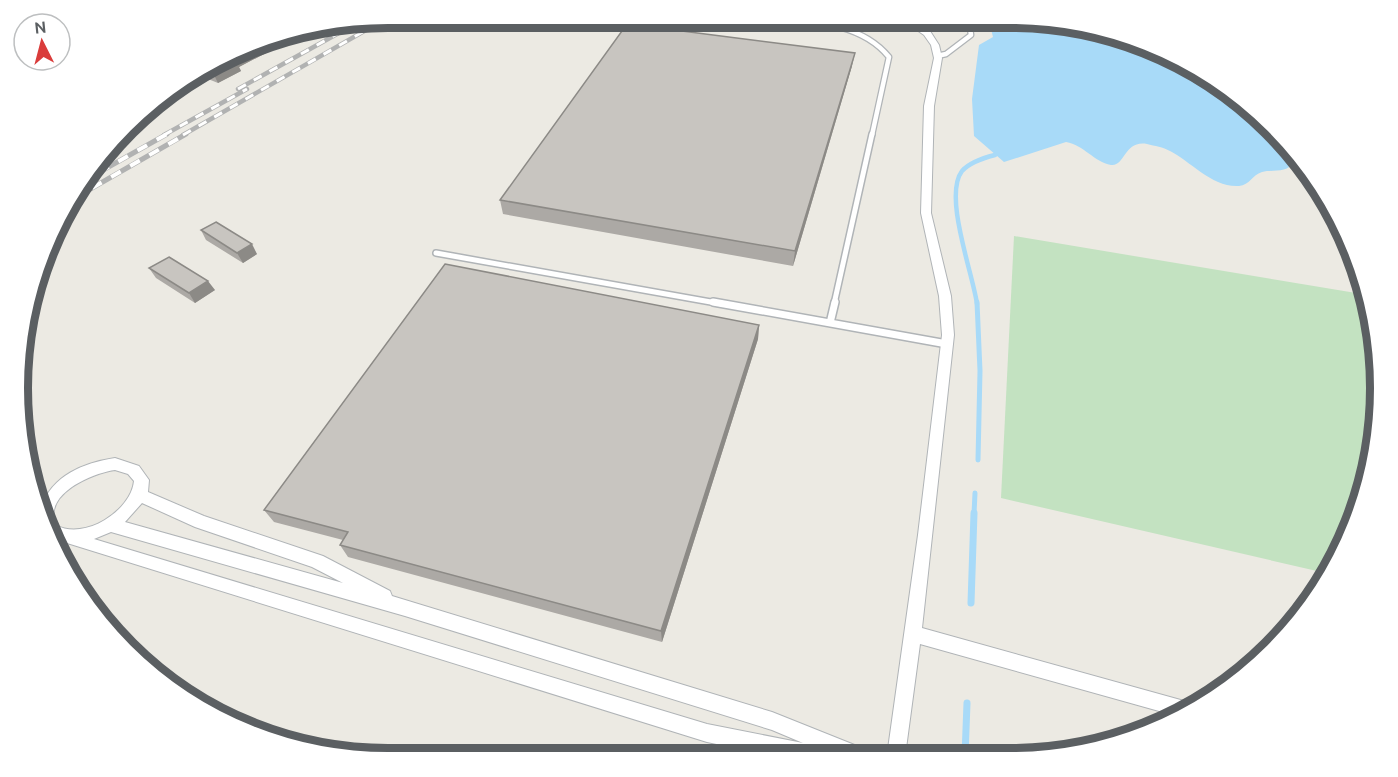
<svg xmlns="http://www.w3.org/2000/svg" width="1398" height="777" font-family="Ubuntu,sans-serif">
  <rect width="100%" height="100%" fill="#eceae3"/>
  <path fill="#c3e2c1" d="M 1014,236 L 1368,295 L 1377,437 L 1330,574 L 1001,498 Z"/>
  <path fill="#a8daf8" d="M 1013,19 L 1098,42 L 1112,41 L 1164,54 L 1195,68 L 1290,152 L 1294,161 C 1288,174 1273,169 1262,172 C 1252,175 1250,185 1239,186 C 1213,188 1190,161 1170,151 C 1163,147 1155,146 1147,144 C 1124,140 1125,167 1111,165 C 1094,162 1084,145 1066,142 L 1004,162 L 974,136 L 972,99 L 979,45 L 993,37 L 991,29 L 977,20 Z"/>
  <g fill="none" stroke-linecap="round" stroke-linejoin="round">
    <path stroke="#a8daf8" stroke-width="4.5" d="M 977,304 C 973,274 943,196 962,171 C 970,162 983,158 995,155"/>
    <path stroke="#a8daf8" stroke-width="5" d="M 977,302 L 980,371 L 978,460
      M 974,514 L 975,493"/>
    <path stroke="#a8daf8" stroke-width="7" d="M 971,603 L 974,513
      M 965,756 L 967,703"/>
    <g stroke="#b0b4b7" stroke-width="7">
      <path id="lane-far2" d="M 762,18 C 806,22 859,20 889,57 L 872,135
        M 937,56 L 946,54 L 971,35 L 970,28 L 960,19"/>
    </g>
    <g stroke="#b0b4b7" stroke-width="8">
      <path id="lane-far1" d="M 436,253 L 722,304
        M 834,304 L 872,134"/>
    </g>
    <g stroke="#b0b4b7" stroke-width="10">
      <path id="lane" d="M 713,302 L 947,344
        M 830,323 L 835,302"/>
    </g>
    <g stroke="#b0b4b7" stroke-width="2">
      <path id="street" d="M 901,19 L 910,19 L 930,31 L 939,45 L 942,58 L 934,106 L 931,213 L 951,296 L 954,335 L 922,628 L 1195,704 L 1196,706 L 1177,716 L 920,644 L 905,756 L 887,756 L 918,535 L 942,335 L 939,296 L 921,213 L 924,106 L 934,58 L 931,45 L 924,35 Z
        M 115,458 L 139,466 L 149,480 L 148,492 L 204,516 L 323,556 L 390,591 L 392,596 L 772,712 L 867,750 L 869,757 L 779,757 L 707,742 L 51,538 L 46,530 L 41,507 C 53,475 83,463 115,458 ZM 115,470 L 128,474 L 134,481 C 131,511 84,541 56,525 C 42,494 93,473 115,470 ZM 142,503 L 195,527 L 312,567 L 343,583 L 125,522 ZM 111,532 L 405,616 L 772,730 L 803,743 L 707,724 L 94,539 Z"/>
    </g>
    <use href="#lane-far2" stroke="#fff" stroke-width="4.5"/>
    <use href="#lane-far1" stroke="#fff" stroke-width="5"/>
    <use href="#lane" stroke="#fff" stroke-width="7"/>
    <use href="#street" fill="#fff" fill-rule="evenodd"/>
    <g stroke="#b1b2b2" stroke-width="4.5">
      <path id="rail-far1" d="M 238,89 L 355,24
        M 164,135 L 247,89
        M 183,135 L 387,18"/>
    </g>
    <g stroke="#b1b2b2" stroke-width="5">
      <path id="rail" d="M 80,183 L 167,134
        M 73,199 L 186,134"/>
    </g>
    <use href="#rail-far1" stroke="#fff" stroke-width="3" stroke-dasharray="9" stroke-linecap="butt"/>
    <use href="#rail" stroke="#fff" stroke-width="4" stroke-dasharray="11" stroke-linecap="butt"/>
  </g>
  <path fill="#aca9a5" d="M 306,32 L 239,67 L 241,71 L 218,83 L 208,79 L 166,102 L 159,99 L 163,94 L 270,38 Z
    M 852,66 L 793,266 L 503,214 L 500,200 Z
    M 201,230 L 257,254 L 243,263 L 206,240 Z
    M 149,268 L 215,290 L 195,303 L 156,278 Z
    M 759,325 L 758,339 L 662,642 L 348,557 L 340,545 L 343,540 L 274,522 L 264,510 Z"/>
  <path fill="#8c8a86" d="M 306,32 L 239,67 L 241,71 L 218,83 L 211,69 L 270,38 Z
    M 855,53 L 852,66 L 793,266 L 795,251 Z
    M 204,73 L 208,79 L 166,102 L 162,95 L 163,94 Z
    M 252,244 L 257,254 L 243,263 L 237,253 Z
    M 208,281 L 215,290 L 195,303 L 189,293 Z
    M 759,325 L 758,339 L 662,642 L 661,631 Z"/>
  <path fill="#c8c5c0" stroke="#8c8a86" stroke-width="1.5" d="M 627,24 L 855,53 L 795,251 L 500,200 Z
    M 216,222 L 252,244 L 237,253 L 201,230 Z
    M 169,257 L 208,281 L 189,293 L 149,268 Z
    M 445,264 L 759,325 L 661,631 L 340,545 L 348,532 L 264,510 Z"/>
  <path d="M0 0H1398V777H0ZM388 28H1010A360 360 0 0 1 1370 388V388A360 360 0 0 1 1010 748H388A360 360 0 0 1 28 388V388A360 360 0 0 1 388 28Z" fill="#fff" fill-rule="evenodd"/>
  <path fill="none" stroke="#5b5f62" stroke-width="8" d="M388 28H1010A360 360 0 0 1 1370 388V388A360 360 0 0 1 1010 748H388A360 360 0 0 1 28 388V388A360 360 0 0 1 388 28Z"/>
  <g transform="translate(42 42) rotate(354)"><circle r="28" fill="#ffffff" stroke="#bdbfc0" stroke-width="1.5"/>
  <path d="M0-4.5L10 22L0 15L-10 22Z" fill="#da3c3b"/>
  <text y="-9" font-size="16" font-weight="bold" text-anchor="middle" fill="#5b5f62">N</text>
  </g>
</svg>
